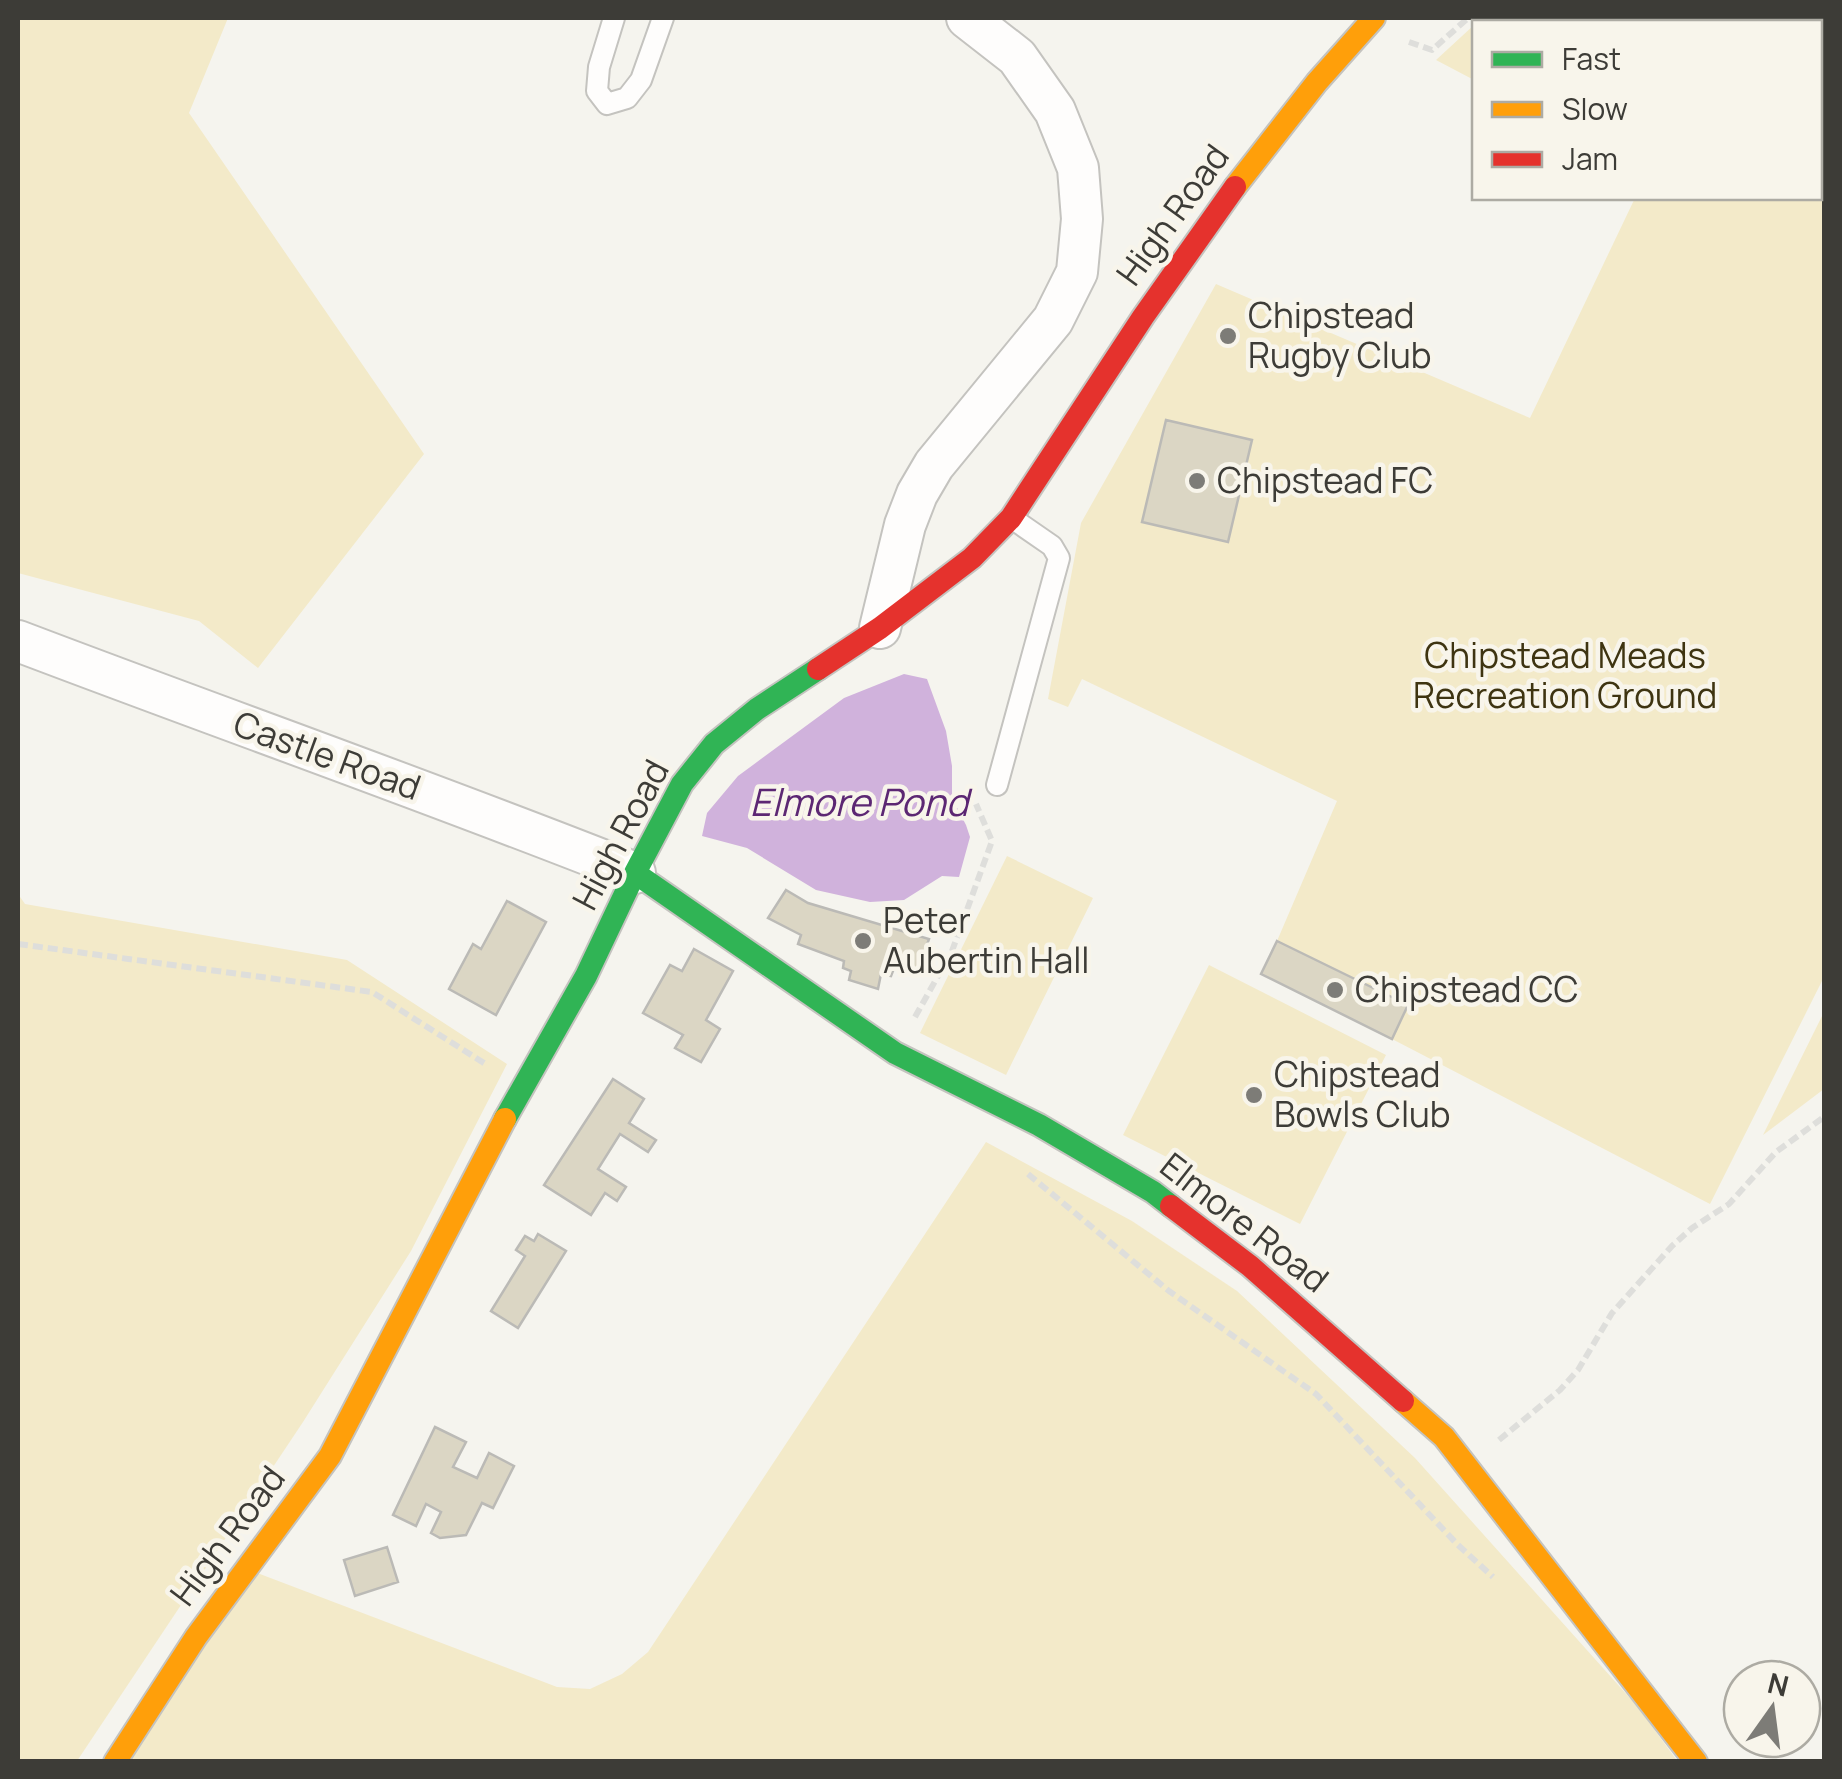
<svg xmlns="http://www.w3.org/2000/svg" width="1842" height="1779" font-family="Manrope,sans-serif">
  <rect width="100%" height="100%" fill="#f5f4ee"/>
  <path fill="#f3eac9" d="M 18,18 L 228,18 L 189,113 L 424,454 L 258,668 L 199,621 L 18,573 Z
    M 1483,18 L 1824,18 L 1824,977 L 1710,1204 L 1392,1039 L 1408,1005 L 1277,941 L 1337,801 L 1082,679 L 1068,707 L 1048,699 L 1081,523 L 1216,284 L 1530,418 L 1635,198 L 1820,198 L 1820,22 L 1477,22 Z
    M 1474,25 L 1474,80 L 1436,60 Z
    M 1007,856 L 1093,898 L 1006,1075 L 920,1033 Z
    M 18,894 L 25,904 L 347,960 L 507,1064 L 411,1251 L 303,1422 L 77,1761 L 18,1761 Z
    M 1209,965 L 1386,1055 L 1300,1224 L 1123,1135 Z
    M 1824,1012 L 1824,1089 L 1763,1135 Z
    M 986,1142 L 1132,1221 L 1237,1291 L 1415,1458 L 1637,1706 L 1678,1762 L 115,1762 L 247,1569 L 557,1687 L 590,1689 L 622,1674 L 648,1652 Z"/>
  <path fill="#d0b2dc" d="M 904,674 L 927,679 L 946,731 L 952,766 L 952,798 L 966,825 L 970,837 L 959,877 L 942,876 L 904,900 L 870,902 L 816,890 L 747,848 L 702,836 L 707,813 L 738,776 L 844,698 Z"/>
  <path fill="#dbd6c4" stroke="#bbbab6" stroke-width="2.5" d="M 1166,420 L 1252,440 L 1228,542 L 1142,522 Z
    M 786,890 L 808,903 L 929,939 L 918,970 L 896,963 L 891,976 L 881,974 L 878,989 L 849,980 L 851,971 L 843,968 L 844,961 L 798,944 L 801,935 L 768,918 Z
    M 507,901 L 546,922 L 496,1015 L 449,989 L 473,944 L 481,949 Z
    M 1277,941 L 1408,1005 L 1392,1039 L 1261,974 Z
    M 694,949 L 733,971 L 706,1020 L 720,1029 L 701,1062 L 675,1048 L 683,1035 L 643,1013 L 670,965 L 682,971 Z
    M 613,1079 L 644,1099 L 629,1123 L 656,1140 L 648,1152 L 620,1134 L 598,1169 L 626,1187 L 617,1201 L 605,1193 L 591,1215 L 544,1185 Z
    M 538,1234 L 566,1251 L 518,1328 L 491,1311 L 525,1256 L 516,1250 L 525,1236 L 534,1241 Z
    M 435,1427 L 466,1442 L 453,1467 L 477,1478 L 489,1453 L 514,1466 L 493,1508 L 482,1503 L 466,1535 L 440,1538 L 431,1533 L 441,1512 L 426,1504 L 416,1526 L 393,1515 Z
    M 387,1547 L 398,1582 L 355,1596 L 344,1560 Z"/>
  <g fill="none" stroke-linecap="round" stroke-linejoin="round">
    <g stroke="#c4c3bf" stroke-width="24">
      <path id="lane" d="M 614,18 L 599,67 L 597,91 L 607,104 L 627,98 L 641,80 L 663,18
        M 997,785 L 1059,558 L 1052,546 L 1013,519"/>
    </g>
    <g stroke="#c4c3bf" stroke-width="44">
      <path id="street" d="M 880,628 L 905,525 L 917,494 L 934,465 L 1053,320 L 1077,272 L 1082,219 L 1078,168 L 1055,111 L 1017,57 L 967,18
        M 18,641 C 223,719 431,792 635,873"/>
    </g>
    <g stroke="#c4c3bf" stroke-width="26">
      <path id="fast" d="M 635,873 L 895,1053 L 1039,1125 L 1153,1192 L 1171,1206
        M 505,1119 L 586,976 L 635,873 L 682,784 L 714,744 L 757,709 L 818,669"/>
    </g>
    <g stroke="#c4c3bf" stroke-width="26">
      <path id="slow" d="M 1235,187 L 1317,82 L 1374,18
        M 1403,1401 L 1444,1437 L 1696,1762
        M 115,1762 L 196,1637 L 330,1456 L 505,1119"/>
    </g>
    <g stroke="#c4c3bf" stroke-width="26">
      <path id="jam" d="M 818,669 L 880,628 L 972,558 L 1011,518 L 1143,317 L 1235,187
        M 1171,1206 L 1250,1266 L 1403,1401"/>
    </g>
    <path stroke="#dededb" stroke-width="6" stroke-dasharray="10 5" stroke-linecap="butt" d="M 1409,42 L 1432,50 L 1468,18
      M 18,944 L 372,992 L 487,1065
      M 915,1017 L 952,951 L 992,841 L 976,804
      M 1028,1174 L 1169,1291 L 1316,1394 L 1457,1544 L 1493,1577
      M 1499,1440 L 1560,1390 L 1578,1370 L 1612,1313 L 1672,1246 L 1692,1228 L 1729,1204 L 1776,1152 L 1824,1117"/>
    <use href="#lane" stroke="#fefdfc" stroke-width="20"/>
    <use href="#street" stroke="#fefdfc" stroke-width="40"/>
    <use href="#fast" stroke="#30b455" stroke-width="22"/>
    <use href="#slow" stroke="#ff9f0a" stroke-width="22"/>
    <use href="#jam" stroke="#e5322d" stroke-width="22"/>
  </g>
  <g fill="#7d7c77" stroke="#f8f5eb" stroke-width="4">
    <circle cx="1228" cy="336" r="10"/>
    <circle cx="1197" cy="481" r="10"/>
    <circle cx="863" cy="941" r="10"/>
    <circle cx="1335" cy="990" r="10"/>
    <circle cx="1254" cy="1095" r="10"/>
  </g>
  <g text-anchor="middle" stroke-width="9" stroke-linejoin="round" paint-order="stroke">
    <g font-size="35" fill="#3d3c37" stroke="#f8f5eb">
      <text transform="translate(1173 215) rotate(-54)" y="12">High Road</text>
      <text transform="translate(327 756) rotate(20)" y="12">Castle Road</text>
      <text transform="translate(621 835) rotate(-62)" y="12">High Road</text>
      <text transform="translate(1244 1223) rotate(38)" y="12">Elmore Road</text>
      <text transform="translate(228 1536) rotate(-53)" y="12">High Road</text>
    </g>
    <g font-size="35" fill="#3d3c37" stroke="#f8f5eb" text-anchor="start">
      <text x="1248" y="328">Chipstead<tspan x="1248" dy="40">Rugby Club</tspan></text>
      <text x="1217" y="493">Chipstead FC</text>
      <text x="883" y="933">Peter<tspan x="883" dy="40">Aubertin Hall</tspan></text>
      <text x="1355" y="1002">Chipstead CC</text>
      <text x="1274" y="1087">Chipstead<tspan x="1274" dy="40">Bowls Club</tspan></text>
    </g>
    <g font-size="35" fill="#3e3411" stroke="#f8f5eb">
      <text x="1565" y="668">Chipstead Meads<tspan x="1565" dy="40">Recreation Ground</tspan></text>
    </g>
    <g font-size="38" font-style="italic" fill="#5c2773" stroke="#f8f5eb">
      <text x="859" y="816">Elmore Pond</text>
    </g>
  </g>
  <rect width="1842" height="1779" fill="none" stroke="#3d3c37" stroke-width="40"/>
  <rect x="1472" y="20" width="350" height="180" fill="#f8f5eb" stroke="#adaba3" stroke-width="2.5"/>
  <rect x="1492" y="52" width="50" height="15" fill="#30b455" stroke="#adaba3" stroke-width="2.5"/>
  <text x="1562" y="70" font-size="30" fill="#3d3c37">Fast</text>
  <rect x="1492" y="102" width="50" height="15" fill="#ff9f0a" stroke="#adaba3" stroke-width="2.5"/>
  <text x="1562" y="120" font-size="30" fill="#3d3c37">Slow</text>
  <rect x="1492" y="152" width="50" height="15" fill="#e5322d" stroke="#adaba3" stroke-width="2.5"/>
  <text x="1562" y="170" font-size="30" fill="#3d3c37">Jam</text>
  <g transform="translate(1772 1709) rotate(14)"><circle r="48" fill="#f8f5eb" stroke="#adaba3" stroke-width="2.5"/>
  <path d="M0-8L18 38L0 25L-18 38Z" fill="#7d7c77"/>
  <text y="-15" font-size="28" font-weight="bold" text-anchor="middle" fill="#3d3c37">N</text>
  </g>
</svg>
